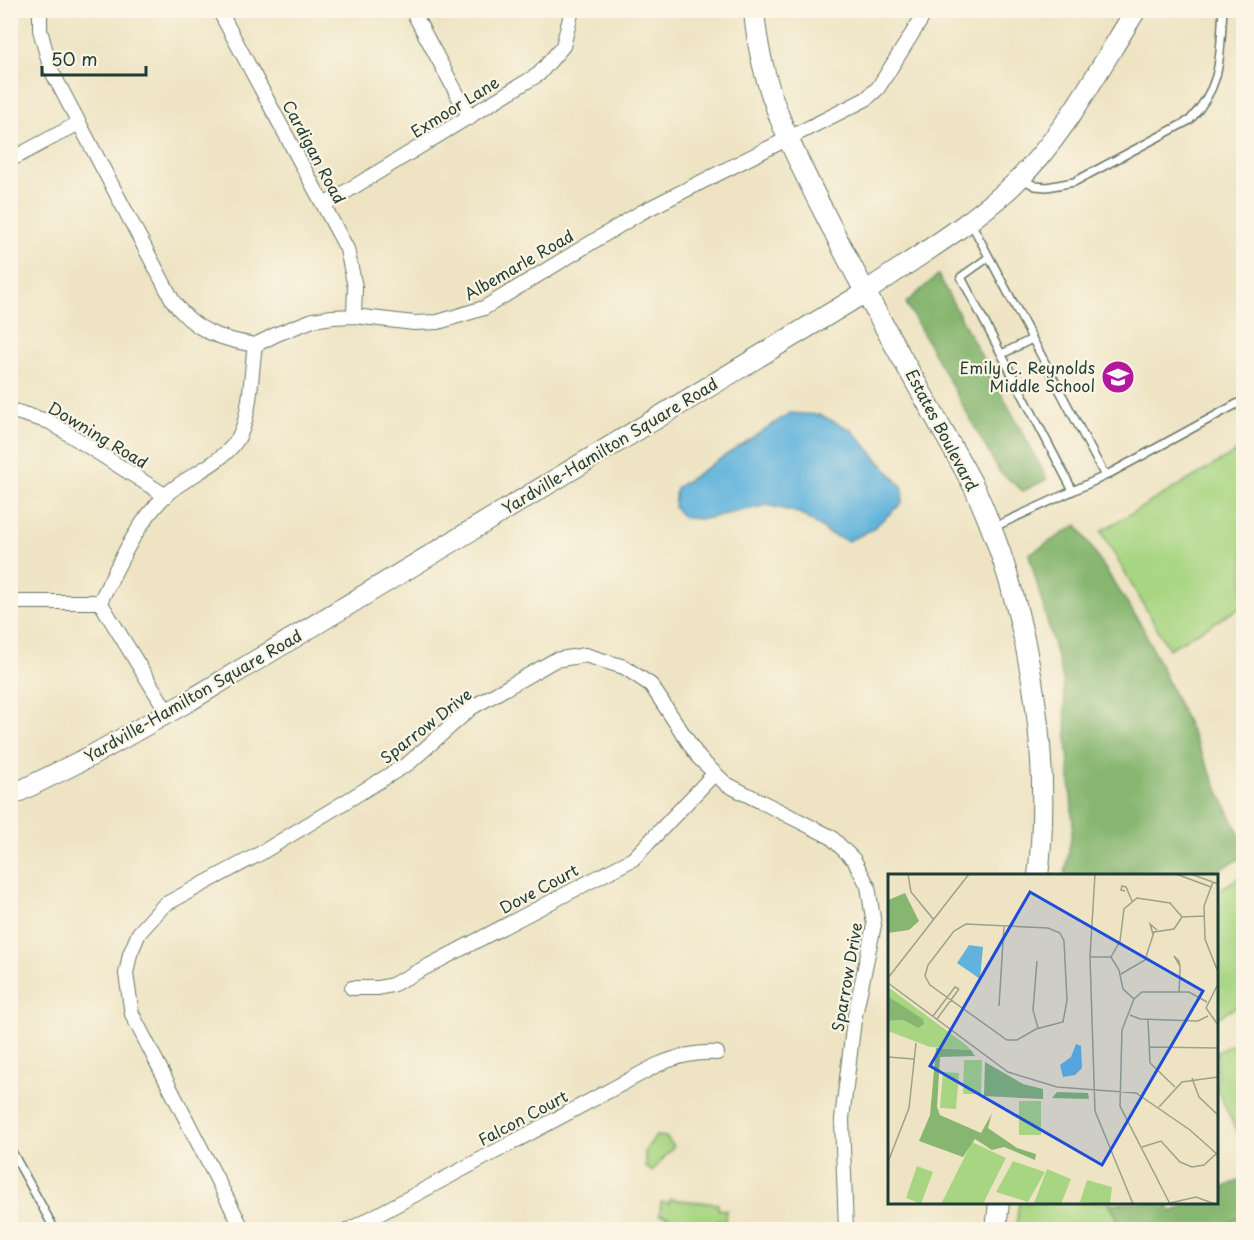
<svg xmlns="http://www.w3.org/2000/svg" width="1254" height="1240" font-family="'Playpen Sans',sans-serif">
  <rect width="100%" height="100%" fill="#fcf5e5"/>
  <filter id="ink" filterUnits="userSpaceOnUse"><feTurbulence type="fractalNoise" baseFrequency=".0167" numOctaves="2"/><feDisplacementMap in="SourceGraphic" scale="12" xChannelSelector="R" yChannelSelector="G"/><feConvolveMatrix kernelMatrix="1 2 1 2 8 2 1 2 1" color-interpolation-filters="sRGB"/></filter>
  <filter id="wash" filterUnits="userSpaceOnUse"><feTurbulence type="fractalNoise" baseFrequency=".008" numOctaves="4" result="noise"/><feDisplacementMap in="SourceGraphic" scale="24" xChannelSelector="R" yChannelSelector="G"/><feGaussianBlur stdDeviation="1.35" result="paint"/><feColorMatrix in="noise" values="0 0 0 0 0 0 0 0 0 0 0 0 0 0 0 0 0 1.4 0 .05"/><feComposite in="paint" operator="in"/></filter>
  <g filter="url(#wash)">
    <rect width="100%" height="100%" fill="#eee4c4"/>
    <path fill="#a8d582" stroke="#64895b" stroke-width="1.5" d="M 1243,448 L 1243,606 L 1169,649 L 1101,531 Z
      M 1243,875 L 1243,1003 L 1217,1018 L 1217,891 Z
      M 1243,1039 L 1243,1145 L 1217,1089 L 1217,1052 Z
      M 656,1136 L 666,1137 L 674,1146 L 652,1172 L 646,1167 L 645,1151 Z
      M 670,1199 L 718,1204 L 718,1209 L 726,1210 L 725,1222 L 717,1221 L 716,1226 L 667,1221 L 668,1216 L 660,1215 L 661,1202 L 669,1203 Z
      M 1019,1202 L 1109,1203 L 1123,1229 L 1016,1229 Z"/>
    <path fill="#86b670" stroke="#527a52" stroke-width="1.5" d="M 938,275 L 1047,479 L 1023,491 L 999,471 L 906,303 Z
      M 1077,525 L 1142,626 L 1243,843 L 1243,857 L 1208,875 L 1065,875 L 1073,825 L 1063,679 L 1029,554 Z
      M 1243,1178 L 1243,1216 L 1215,1229 L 1123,1229 L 1109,1203 L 1165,1203 L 1172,1212 L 1192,1203 L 1216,1202 L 1217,1191 Z"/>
    <path fill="#61b3dd" stroke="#407888" stroke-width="1.5" d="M 790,413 L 820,415 L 852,430 L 903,488 L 902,503 L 871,530 L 848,541 L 830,534 L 799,513 L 767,505 L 704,519 L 684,518 L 674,507 L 676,488 Z"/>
  </g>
  <g filter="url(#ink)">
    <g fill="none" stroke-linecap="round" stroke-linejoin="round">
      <g stroke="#677766" stroke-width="10">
        <path id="lane" d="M 1023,179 L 1035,186 L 1047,187 L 1074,182 L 1190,120 C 1224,83 1219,57 1223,10
          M 970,221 L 1105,476
          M 989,257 L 961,277 L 1073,491
          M 1002,354 L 1032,339
          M 992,528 L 1105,476 L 1244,400
          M 10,1148 L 55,1230"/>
      </g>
      <g stroke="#677766" stroke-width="16">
        <path id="street" d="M 40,10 L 40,30 L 51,70 L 173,301 C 194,331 220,339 255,345 L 277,334 L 313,320 L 332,317 L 354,316 L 414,323 L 438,322 L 484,308 L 640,213 L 866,99 L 878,88 L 927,10
          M 219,10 L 347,249 L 355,287 L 354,316
          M 412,10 L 470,118
          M 10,160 L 79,123
          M 324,205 L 539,74 L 563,46 L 572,10
          M 10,410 L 50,422 L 166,496
          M 10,602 L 100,602
          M 100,602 C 119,564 136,523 168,493 C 189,475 222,463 237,440 C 251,419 251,371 255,345
          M 100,602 L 168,713
          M 352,988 L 378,988 L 392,985 L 633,859 L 715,773
          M 243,1230 L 132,1014 L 126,974 L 130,954 L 139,933 L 164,905 L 261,853 L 409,763 L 471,708 L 555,660 L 585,655 L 624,667 L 651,685 L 699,758 L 726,784 L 831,837 L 854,860 L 868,886 L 874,925 L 854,1020 L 842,1119 L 846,1230
          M 349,1230 L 657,1065 C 678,1056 695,1052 717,1053"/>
      </g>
      <g stroke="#677766" stroke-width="22">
        <path id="secondary" d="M 754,10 C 760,94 799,163 836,236 C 868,300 904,361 939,424 C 951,446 964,467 975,489 C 1027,603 1053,751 1038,876
          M 10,796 L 91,756 L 189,701 L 864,293 C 914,258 968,227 1012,186 C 1064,137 1098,70 1136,10
          M 996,1230 L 999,1202"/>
      </g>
      <use href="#lane" stroke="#fff" stroke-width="7"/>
      <use href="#street" stroke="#fff" stroke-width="14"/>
      <use href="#secondary" stroke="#fff" stroke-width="20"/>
    </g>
  </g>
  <defs>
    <g id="school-disc" transform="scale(1.725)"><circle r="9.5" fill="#b5179e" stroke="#fcf5e5"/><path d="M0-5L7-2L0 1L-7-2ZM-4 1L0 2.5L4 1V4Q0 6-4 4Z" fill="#fff"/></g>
  </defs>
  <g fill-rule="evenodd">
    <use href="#school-disc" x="1118" y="377"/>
  </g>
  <g text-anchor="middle" stroke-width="4.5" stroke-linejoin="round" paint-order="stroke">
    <g font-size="16" fill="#1f3d34" stroke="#fcf5e5">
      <text transform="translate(455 107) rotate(-32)" y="6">Exmoor Lane</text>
      <text transform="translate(314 152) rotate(62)" y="6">Cardigan Road</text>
      <text transform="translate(519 265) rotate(-30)" y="6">Albemarle Road</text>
      <text transform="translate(942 430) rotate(62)" y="6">Estates Boulevard</text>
      <text transform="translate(98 435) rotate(31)" y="6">Downing Road</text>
      <text transform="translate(610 446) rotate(-31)" y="6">Yardville-Hamilton Square Road</text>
      <text transform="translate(193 696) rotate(-30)" y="6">Yardville-Hamilton Square Road</text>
      <text transform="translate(426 726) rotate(-38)" y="6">Sparrow Drive</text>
      <text transform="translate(539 889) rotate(-28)" y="6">Dove Court</text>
      <text transform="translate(847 977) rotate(-80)" y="6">Sparrow Drive</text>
      <text transform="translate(523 1118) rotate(-28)" y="6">Falcon Court</text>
    </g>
    <g font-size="16" fill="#1f3d34" stroke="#fcf5e5" text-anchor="end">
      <text x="1095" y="374">Emily C. Reynolds<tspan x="1095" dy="18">Middle School</tspan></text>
    </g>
  </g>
  <g transform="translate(888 874)">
    <rect width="330" height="330" fill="#eee4c4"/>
    <path d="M 0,113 L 78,171 L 83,176 L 42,173 L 0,157 L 0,147 L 15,146 L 30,154 L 35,145 L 0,123 ZM 76,186 L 94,186 L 93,220 L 75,220 ZM 55,198 L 71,199 L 68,235 L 52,234 ZM 131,227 L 153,227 L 153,261 L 131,261 ZM 84,268 L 118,284 L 95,330 L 53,330 ZM 125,287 L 157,298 L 140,328 L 108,318 ZM 29,292 L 45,298 L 33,330 L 18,324 ZM 159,295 L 183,305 L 173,330 L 146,329 ZM 199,306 L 224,313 L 222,330 L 192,328 Z" fill="#a8d582"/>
    <path d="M 17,19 L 31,47 L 21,56 L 0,59 L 0,26 ZM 1,123 L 35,145 L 36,150 L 30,154 L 15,146 L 0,147 ZM 48,174 L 83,176 L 87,182 L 52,183 L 49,233 L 52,241 L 93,259 L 104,239 L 100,254 L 129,274 L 148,280 L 147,286 L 116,273 L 104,276 L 87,265 L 75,283 L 31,267 L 42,241 ZM 97,188 L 135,210 L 155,215 L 155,225 L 96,222 ZM 169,218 L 200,219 L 201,225 L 164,224 Z" fill="#86b670"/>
    <path d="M 81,71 L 95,73 L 92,105 L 69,89 ZM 188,170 L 193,172 L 194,194 L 187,201 L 175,203 L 172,191 L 183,183 Z" fill="#61b3dd"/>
    <path fill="none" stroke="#9ba18a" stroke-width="1.5" d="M 20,0 L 23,18 L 46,46M 207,0 L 202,83 L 207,237 L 245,330M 288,0 L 323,13M 303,0 L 330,10M 325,8 L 316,32 L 317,65 L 330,98M 237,17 L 233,16 L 234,12 L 238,13 L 244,27M 78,50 L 160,54 L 172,59 L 176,67 L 179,126 L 175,148 L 148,155 L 129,166 L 119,166 L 42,111 L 37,102 L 40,91 L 66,57 ZM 265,60 L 262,50 L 269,56M 202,83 L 223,83M 223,83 L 232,67 L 236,35 L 249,24 L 282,29 L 294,43 L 316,42M 223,83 L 231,96 L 235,115 L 246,125M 149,87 L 145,136 L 150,154M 233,100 L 257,86 L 266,58 L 286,55 L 294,43M 0,104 L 81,0M 0,109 L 120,198 L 169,213 L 248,219 L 302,256 L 330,281M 330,110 L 318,134 L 330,151M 291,118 L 292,96 L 292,92 L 291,87 L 286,82 L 292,92M 111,132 L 116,52M 242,141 L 252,145 L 310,147 L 320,142M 45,142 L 67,113 L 71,115M 49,145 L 71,115M 260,146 L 262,189 L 287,213M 261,173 L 330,174M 0,183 L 26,185M 304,204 L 311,223 L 330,241M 271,233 L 294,208 L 330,203M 254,273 L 273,267 L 292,288 L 304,293 L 316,291 L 329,279M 0,288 L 21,234 L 28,169M 282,329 L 308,323 L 327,330M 282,330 L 232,232 L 234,156 L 246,125 L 254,118 L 301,118 L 319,128"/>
    <path fill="#1d4ed8" fill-opacity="0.15" stroke="#1d4ed8" stroke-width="3" d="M 142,18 L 315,117 L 214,291 L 42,192 Z"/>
    <rect width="330" height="330" fill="none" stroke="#1f3d34" stroke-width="3"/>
  </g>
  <rect width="1254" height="1240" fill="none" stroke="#fcf5e5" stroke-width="36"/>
  <path d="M42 66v9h104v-9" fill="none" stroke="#1f3d34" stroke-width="3"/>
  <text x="51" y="66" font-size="18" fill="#1f3d34" stroke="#fcf5e5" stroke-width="4.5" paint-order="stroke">50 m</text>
</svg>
